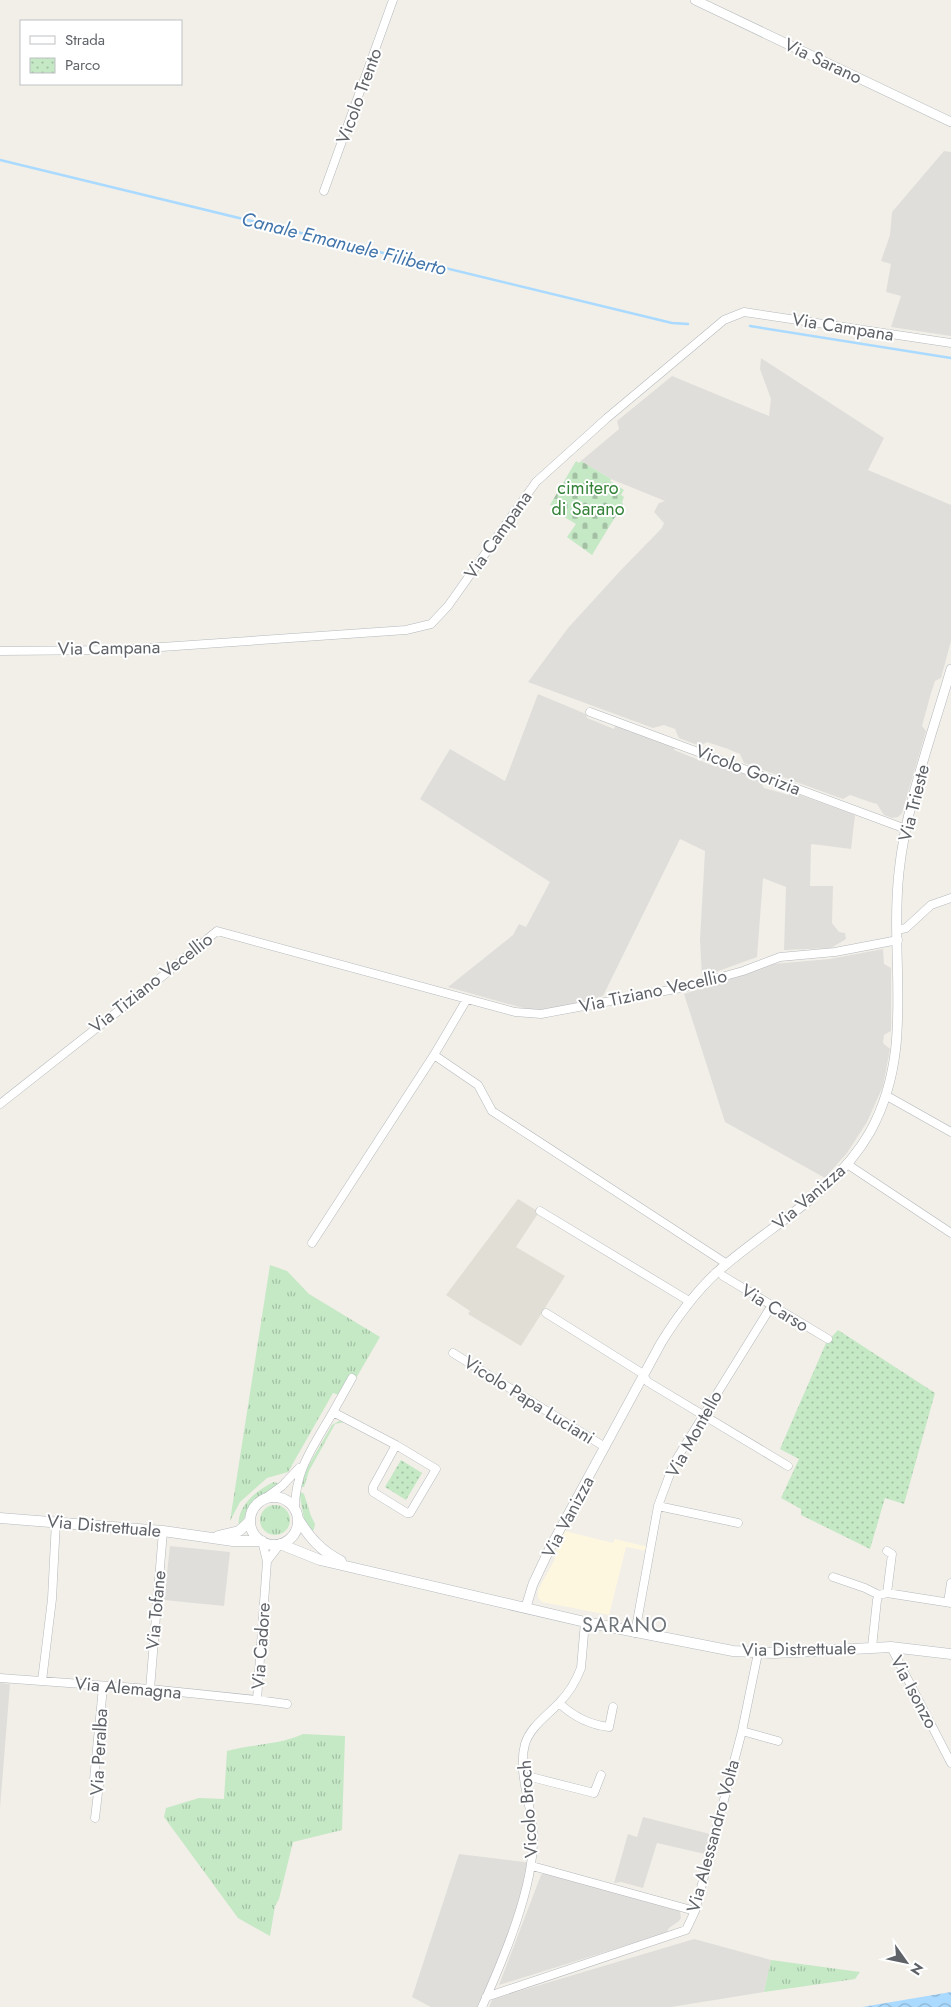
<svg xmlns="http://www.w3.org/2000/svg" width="951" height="2007" font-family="Jost,sans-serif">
  <defs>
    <pattern id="grass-tufts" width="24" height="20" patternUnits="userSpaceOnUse" patternTransform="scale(1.25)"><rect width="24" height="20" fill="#c5e8c5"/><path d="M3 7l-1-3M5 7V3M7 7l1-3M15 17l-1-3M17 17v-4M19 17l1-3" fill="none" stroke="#a3c0a4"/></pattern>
    <pattern id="cemetery-stones" width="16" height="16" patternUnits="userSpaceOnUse" patternTransform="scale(1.25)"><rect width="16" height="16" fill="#c5e8c5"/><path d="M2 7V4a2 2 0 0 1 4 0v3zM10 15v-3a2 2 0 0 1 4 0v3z" fill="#a3c0a4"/></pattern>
    <pattern id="park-dots" width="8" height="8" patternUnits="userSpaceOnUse" patternTransform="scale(1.25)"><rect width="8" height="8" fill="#c5e8c5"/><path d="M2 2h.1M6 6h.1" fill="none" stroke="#a3c0a4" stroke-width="1.8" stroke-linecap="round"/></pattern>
    <pattern id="water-waves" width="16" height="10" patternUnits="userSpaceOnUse" patternTransform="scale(1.25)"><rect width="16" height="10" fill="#aadaff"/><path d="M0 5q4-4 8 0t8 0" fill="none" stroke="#8eb4d2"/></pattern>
  </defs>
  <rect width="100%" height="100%" fill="#f1efe8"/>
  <path fill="#fef7e0" d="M 565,1531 L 613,1543 L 615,1539 L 648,1547 L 647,1551 L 626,1547 L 609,1615 L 542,1602 L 538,1598 L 538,1590 L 554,1561 L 557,1548 Z"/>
  <path fill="#e0deda" d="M 944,151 L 951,152 L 951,336 L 891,327 L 901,296 L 886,292 L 891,264 L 881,261 L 890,235 L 892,212 Z
    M 761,358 L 884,438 L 868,470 L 951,505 L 951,641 L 941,678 L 935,681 L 931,693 L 922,726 L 926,731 L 902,813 L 898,817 L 892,818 L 884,815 L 877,804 L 870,802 L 850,795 L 843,799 L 744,763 L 740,754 L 728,749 L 707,742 L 700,746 L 679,738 L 675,729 L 664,725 L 653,728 L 528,682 L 568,628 L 621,570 L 662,528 L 664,523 L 654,512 L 659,503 L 665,501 L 611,479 L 581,461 L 619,429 L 617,421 L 672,376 L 769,416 L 771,399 L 760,369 Z
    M 538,694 L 586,714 L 587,718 L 614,729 L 616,724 L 675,747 L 674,750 L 716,767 L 718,764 L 759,779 L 764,788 L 789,795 L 789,791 L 855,815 L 851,849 L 812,844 L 811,845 L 810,886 L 833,886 L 832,923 L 839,932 L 845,933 L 846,939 L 831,948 L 784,950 L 786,887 L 763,878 L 757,957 L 702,977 L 700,940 L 705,851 L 680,839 L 603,996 L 552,1009 L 530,1010 L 448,987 L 513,935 L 519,924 L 526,927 L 550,882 L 420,799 L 450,749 L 505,781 Z
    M 883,949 L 884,964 L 891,968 L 891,1031 L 884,1035 L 883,1043 L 890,1049 L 883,1086 L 867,1122 L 847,1153 L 825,1178 L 725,1122 L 684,994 L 772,964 L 830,959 Z
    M 170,1546 L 230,1552 L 224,1606 L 164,1600 Z
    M 0,1683 L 10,1684 L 0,1808 Z
    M 643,1817 L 710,1834 L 705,1854 L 657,1843 L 643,1888 L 621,1882 L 614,1883 L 628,1834 L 637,1837 Z
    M 459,1854 L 532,1863 L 517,1912 L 481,2007 L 431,2007 L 412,1997 Z
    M 544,1873 L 677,1909 L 680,1911 L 681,1918 L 679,1921 L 669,1928 L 666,1933 L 499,1985 L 541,1875 Z
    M 694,1939 L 771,1960 L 764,1992 L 671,2007 L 489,2007 L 492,2000 L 503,1996 Z"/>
  <path fill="#e1ded6" d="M 518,1199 L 539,1212 L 516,1247 L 565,1276 L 521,1346 L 468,1314 L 470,1311 L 446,1295 Z"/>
  <path fill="url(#grass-tufts)" d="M 270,1265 L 287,1271 L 309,1294 L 380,1337 L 345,1397 L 333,1393 L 288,1472 L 267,1478 L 240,1502 L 230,1521 Z
    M 339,1421 L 345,1422 L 335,1424 L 309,1471 L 304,1487 L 299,1487 L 303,1475 L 332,1425 Z
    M 274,1482 L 279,1484 L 254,1502 L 245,1517 L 239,1525 C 236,1507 259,1488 274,1482 Z
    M 299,1491 L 304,1494 L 311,1516 L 315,1524 L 314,1529 L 311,1532 L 304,1519 Z
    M260 1520a15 15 0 1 1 30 0a15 15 0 1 1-30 0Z
    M 303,1734 L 345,1736 L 342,1830 L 293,1842 L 279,1899 L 275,1906 L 270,1936 L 238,1918 L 164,1817 L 166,1808 L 199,1798 L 224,1799 L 227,1751 C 253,1744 279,1745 303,1734 Z
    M 771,1960 L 860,1972 L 855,1979 L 764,1992 Z"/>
  <path fill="url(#cemetery-stones)" d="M 576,461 L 579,463 L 581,461 L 611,479 L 610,481 L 624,490 L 621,495 L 624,497 L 622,502 L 623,504 L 592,555 L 567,537 L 576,524 L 551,509 L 553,506 L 550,505 Z"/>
  <path fill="url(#park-dots)" d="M 838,1330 L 935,1393 L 904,1504 L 885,1498 L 870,1549 L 801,1515 L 801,1509 L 781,1498 L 799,1459 L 780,1449 L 826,1343 Z
    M 401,1460 L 422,1473 L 406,1500 L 385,1487 Z"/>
  <path fill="url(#water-waves)" d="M 951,1992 L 951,2007 L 862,2007 Z"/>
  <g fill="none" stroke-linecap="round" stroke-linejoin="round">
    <path stroke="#aadaff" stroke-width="2.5" d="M 0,160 L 672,323 L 688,324
      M 750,326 L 951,358"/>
    <g stroke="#b5b8bc" stroke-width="9">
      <path id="minor" d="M 324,191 L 393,0
        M 0,651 L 118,650 L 406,630 L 431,624 L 448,606 L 536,482 L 607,418 L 724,320 L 744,312 L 951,343
        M 590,712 L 906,829
        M 897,930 L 906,928 L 931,905 L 951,898
        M 434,1055 L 478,1085 L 492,1111 L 727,1264
        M 887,1096 L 951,1132
        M 0,1104 L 169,971 L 217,931 L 515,1012 L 541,1014 L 686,987 L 743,971 L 780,957 L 835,952 L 898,940
        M 847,1164 L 951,1233
        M 540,1211 L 689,1301
        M 312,1243 L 434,1055 L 467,999
        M 723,1276 L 828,1339
        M 546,1313 L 640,1372 L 648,1382 L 788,1466
        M 453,1353 L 605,1447
        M 333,1412 L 352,1378
        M 396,1445 L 436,1469 L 410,1513 L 407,1513 L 373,1492 L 373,1487 Z
        M 264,1499 L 282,1486 L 299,1468
        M 658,1506 L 738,1523
        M 295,1508 C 295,1469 315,1444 333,1412 L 396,1445
        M 262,1541 L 267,1561 L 280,1544
        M 267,1561 L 257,1700 L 287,1704
        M 833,1577 L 865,1588 L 879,1595
        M 887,1593 L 892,1554 L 887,1551
        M 948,1602 L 951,1583
        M 635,1633 L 658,1506 L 674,1463 L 772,1305
        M 872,1647 L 877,1600 L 879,1595 L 887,1593 L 951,1603
        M 891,1647 L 951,1763
        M 0,1678 L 150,1689 L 257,1700
        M 42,1681 L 52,1599 L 56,1521
        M 150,1689 L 163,1531
        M 559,1703 C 573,1716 590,1725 609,1727 L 613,1707
        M 742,1731 L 778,1741
        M 524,1779 L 531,1777 L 594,1793 L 601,1775
        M 95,1818 L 99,1784 L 94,1780 L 103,1687
        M 532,1866 L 695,1911
        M 486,1997 L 686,1930 L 695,1911 L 742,1731 L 758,1653
        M 482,2007 C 503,1960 535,1886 533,1834 C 532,1804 517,1773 525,1744 C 530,1727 548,1715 559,1703 C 569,1693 576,1681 581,1668 L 585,1622"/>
    </g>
    <g stroke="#b5b8bc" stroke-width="10">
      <path id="tertiary" d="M 695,0 L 951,122
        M 526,1607 L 533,1584 L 551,1546 L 661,1343 C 677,1317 694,1294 716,1273 C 768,1226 834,1195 870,1132 C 916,1049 889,962 899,872 C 906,804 932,735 951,669"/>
    </g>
    <g stroke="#b6babf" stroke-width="11">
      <path id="secondary" d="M250 1521a24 24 0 1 1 48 0a24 24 0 1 1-48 0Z
        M 0,1518 L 163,1531 L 233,1541 L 262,1541
        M 298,1519 C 310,1538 321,1551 341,1561
        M 218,1536 L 239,1531 L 250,1521
        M 280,1544 L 320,1560 L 585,1622 L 733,1651 L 774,1653 L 891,1647 L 951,1654"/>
    </g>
    <use href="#minor" stroke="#fff" stroke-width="8"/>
    <use href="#tertiary" stroke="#fff" stroke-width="9"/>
    <use href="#secondary" stroke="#fff" stroke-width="10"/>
  </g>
  <g text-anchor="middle" stroke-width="4" stroke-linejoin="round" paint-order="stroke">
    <g font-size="18" fill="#5f6368" stroke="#fff">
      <text transform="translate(823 61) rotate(25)" y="6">Via Sarano</text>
      <text transform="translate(359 96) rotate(-70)" y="6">Vicolo Trento</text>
      <text transform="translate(843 327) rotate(9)" y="6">Via Campana</text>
      <text transform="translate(498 535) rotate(-55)" y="6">Via Campana</text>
      <text transform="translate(109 648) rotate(-1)" y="6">Via Campana</text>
      <text transform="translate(748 770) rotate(21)" y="6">Vicolo Gorizia</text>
      <text transform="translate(914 803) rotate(-76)" y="6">Via Trieste</text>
      <text transform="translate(151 983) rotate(-38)" y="6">Via Tiziano Vecellio</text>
      <text transform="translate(653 991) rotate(-12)" y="6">Via Tiziano Vecellio</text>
      <text transform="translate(809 1197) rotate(-41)" y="6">Via Vanizza</text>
      <text transform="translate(775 1308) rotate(31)" y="6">Via Carso</text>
      <text transform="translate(529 1400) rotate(32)" y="6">Vicolo Papa Luciani</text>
      <text transform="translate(694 1434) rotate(-61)" y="6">Via Montello</text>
      <text transform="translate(568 1517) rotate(-62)" y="6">Via Vanizza</text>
      <text transform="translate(104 1526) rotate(5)" y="6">Via Distrettuale</text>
      <text transform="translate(156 1610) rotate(-85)" y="6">Via Tofane</text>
      <text transform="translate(261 1646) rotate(-86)" y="6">Via Cadore</text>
      <text transform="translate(799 1649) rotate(-1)" y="6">Via Distrettuale</text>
      <text transform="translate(128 1688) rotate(5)" y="6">Via Alemagna</text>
      <text transform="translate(914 1692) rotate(62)" y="6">Via Isonzo</text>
      <text transform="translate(99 1752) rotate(-87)" y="6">Via Peralba</text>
      <text transform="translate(528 1809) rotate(-94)" y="6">Vicolo Broch</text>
      <text transform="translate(713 1836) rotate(-75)" y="6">Via Alessandro Volta</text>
    </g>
    <g font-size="18" fill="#348238" stroke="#fff">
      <text x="588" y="494">cimitero<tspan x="588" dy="21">di Sarano</tspan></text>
    </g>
    <g font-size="19" font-style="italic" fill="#4174aa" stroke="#fff">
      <text transform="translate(344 243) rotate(14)" y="7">Canale Emanuele Filiberto</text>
    </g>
    <g font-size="20" letter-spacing="1" fill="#70757a" stroke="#fff">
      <text x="625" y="1632">SARANO</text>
    </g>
  </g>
  <rect x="20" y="20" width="162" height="65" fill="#ffffff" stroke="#bfc1c3"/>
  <rect x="30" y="36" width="25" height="8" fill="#ffffff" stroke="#bfc1c3"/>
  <text x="65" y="45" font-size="15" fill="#5f6368">Strada</text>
  <rect x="30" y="58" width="25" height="15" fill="url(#park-dots)" stroke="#bfc1c3"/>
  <text x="65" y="70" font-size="15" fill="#5f6368">Parco</text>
  <g transform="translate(906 1962) rotate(123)" stroke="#ffffff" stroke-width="4" paint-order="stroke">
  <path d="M0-4L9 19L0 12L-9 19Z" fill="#5f6368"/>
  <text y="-8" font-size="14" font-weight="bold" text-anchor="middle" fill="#5f6368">N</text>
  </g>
</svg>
